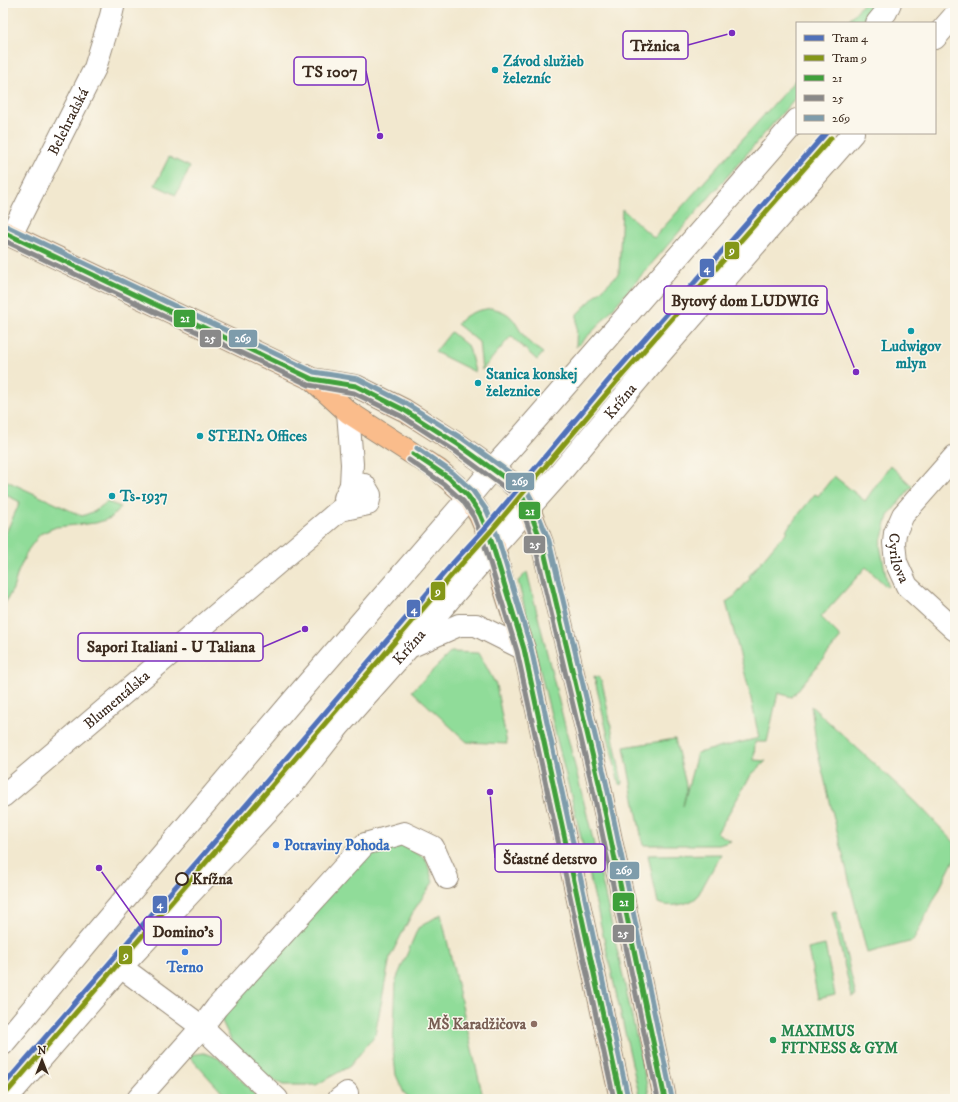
<svg xmlns="http://www.w3.org/2000/svg" width="958" height="1102" font-family="'IM FELL DW Pica',serif">
  <rect width="100%" height="100%" fill="#fbf7ec"/>
  <filter id="ink" filterUnits="userSpaceOnUse"><feTurbulence type="fractalNoise" baseFrequency=".025" numOctaves="2"/><feDisplacementMap in="SourceGraphic" scale="8" xChannelSelector="R" yChannelSelector="G"/><feConvolveMatrix kernelMatrix="1 2 1 2 8 2 1 2 1" color-interpolation-filters="sRGB"/></filter>
  <filter id="wash" filterUnits="userSpaceOnUse"><feTurbulence type="fractalNoise" baseFrequency=".012" numOctaves="4" result="noise"/><feDisplacementMap in="SourceGraphic" scale="16" xChannelSelector="R" yChannelSelector="G"/><feGaussianBlur stdDeviation="0.9" result="paint"/><feColorMatrix in="noise" values="0 0 0 0 0 0 0 0 0 0 0 0 0 0 0 0 0 1.4 0 .05"/><feComposite in="paint" operator="in"/></filter>
  <g filter="url(#wash)">
    <rect width="100%" height="100%" fill="#f2e8cf"/>
    <path fill="#90dc99" stroke="#66835c" d="M 864,3 L 877,3 L 860,23 L 846,23 Z
      M 797,78 L 797,96 L 595,329 L 576,347 L 577,314 L 619,273 L 622,209 L 654,238 Z
      M 169,157 L 190,167 L 176,195 L 155,185 Z
      M 491,308 C 515,313 513,322 526,339 C 530,344 538,349 543,353 L 537,360 L 511,336 L 482,370 L 479,342 L 457,324 C 468,312 476,311 491,308 Z
      M 451,332 L 469,347 L 475,372 L 435,352 Z
      M 890,465 L 912,486 L 888,516 L 880,545 L 888,586 L 887,587 L 866,567 L 821,617 L 841,637 L 792,697 L 778,693 L 767,742 L 755,742 L 754,760 L 766,761 L 751,775 L 717,833 L 731,841 L 719,845 L 643,845 L 624,747 L 675,739 L 687,789 L 683,806 L 697,753 L 759,738 L 749,689 L 726,602 L 735,596 L 750,578 L 749,576 L 779,540 L 788,531 L 786,530 L 815,494 L 818,496 L 834,476 L 865,501 Z
      M 7,481 L 82,516 L 95,511 L 107,502 L 121,507 L 111,518 L 96,523 L 56,527 L 40,534 L 28,550 L 18,572 L 13,589 L 3,607 L 3,539 L 20,502 L 4,494 L 3,482 Z
      M 527,572 L 591,831 L 650,1099 L 640,1099 L 580,833 L 518,581 Z
      M 451,652 L 479,653 L 496,685 L 507,744 L 467,742 L 412,691 Z
      M 594,676 C 602,677 602,683 604,691 L 622,782 L 621,785 L 619,784 Z
      M 811,706 L 915,801 L 955,843 L 955,858 L 913,941 L 867,953 L 817,749 Z
      M 400,844 L 426,859 L 433,882 L 414,910 L 390,957 L 375,1035 L 350,1066 L 316,1085 L 283,1085 L 264,1075 L 233,1044 L 220,1017 L 363,857 L 381,845 Z
      M 721,854 L 697,897 C 689,905 668,908 658,903 L 648,855 Z
      M 836,911 L 856,996 L 852,997 L 832,912 Z
      M 441,914 L 482,1093 L 483,1099 L 411,1099 L 404,1093 L 396,1075 L 393,1050 L 396,980 L 418,928 Z
      M 825,945 L 835,995 L 818,999 L 808,949 Z
      M 204,1053 L 218,1058 L 227,1065 L 259,1099 L 228,1099 L 188,1055 Z"/>
  </g>
  <g filter="url(#ink)">
    <g fill="none" stroke-linecap="round" stroke-linejoin="round">
      <g stroke="#968976" stroke-width="24">
        <g id="minor">
          <path d="M 877,23 L 886,12 L 890,3"/>
          <path d="M 935,38 L 955,15"/>
          <path id="s1" d="M 11,235 L 95,68 L 111,16 L 114,3"/>
          <path id="s2" d="M 955,456 L 903,515 L 895,533 L 894,543 L 896,562 L 907,586 L 955,630"/>
          <path d="M 345,498 L 351,485 L 352,464 L 348,412"/>
          <path d="M 414,645 L 459,625 L 476,625 L 524,649"/>
          <path id="s3" d="M 3,796 L 340,510 L 368,504 L 370,495 L 364,485 L 351,485"/>
          <path d="M 121,967 L 202,1027 L 277,1099"/>
          <path d="M 3,1044 L 88,942 L 295,698 L 469,497 L 492,469 L 520,438 L 797,120"/>
          <path id="s4" d="M 6,1099 L 121,967 L 294,783 L 339,726 L 409,647 L 494,547 L 560,473 L 652,363 L 853,133"/>
          <path d="M 138,1099 L 202,1027 L 217,1007 L 365,844 L 404,833 L 433,847 L 447,878"/>
          <path d="M 339,1099 L 347,1093"/>
        </g>
      </g>
      <g stroke="#968976" stroke-width="24">
        <path id="major" d="M 3,232 L 312,379 L 348,412 L 438,470 L 469,497 L 480,515 L 494,547 L 503,583 L 524,649 L 621,1099
          M 312,379 L 356,386 L 404,410 L 459,445 L 509,481 L 518,489 L 529,509 L 542,543 L 599,783 L 665,1099"/>
      </g>
      <use href="#minor" stroke="#fff" stroke-width="22"/>
      <use href="#major" stroke="#fabc8b" stroke-width="22"/>
      <g stroke="#fbf7ec" stroke-width="8">
        <path id="bus-1" d="M 3,232 L 312,379 L 356,386 L 404,410 L 459,445 L 509,481 L 518,489 L 529,509 L 542,543 L 599,783 L 665,1099
          M 413,454 L 449,478 L 468,496 L 480,514 L 490,537 L 524,649 L 621,1099"/>
      </g>
      <g stroke="#fbf7ec" stroke-width="8">
        <path id="bus-2" d="M 3,240 L 309,385 L 354,393 L 401,416 L 455,451 L 512,493 L 523,512 L 535,545 L 592,785 L 658,1099
          M 409,460 L 444,484 L 463,501 L 474,517 L 483,540 L 517,651 L 614,1099"/>
      </g>
      <g stroke="#fbf7ec" stroke-width="8">
        <path id="bus-3" d="M 6,226 L 314,372 L 358,379 L 407,404 L 463,439 L 513,475 L 524,485 L 535,506 L 549,541 L 606,782 L 672,1098
          M 417,448 L 453,473 L 473,491 L 487,511 L 497,535 L 531,648 L 628,1098"/>
      </g>
      <use href="#bus-1" stroke="#3fa03b" stroke-width="5"/>
      <use href="#bus-2" stroke="#898989" stroke-width="5"/>
      <use href="#bus-3" stroke="#7e9cab" stroke-width="5"/>
      <g stroke="#fbf7ec" stroke-width="8">
        <path id="tram-1" d="M 3,1086 L 248,803 L 452,564 L 486,527 L 613,375 L 826,133"/>
      </g>
      <g stroke="#fbf7ec" stroke-width="8">
        <path id="tram-2" d="M 8,1091 L 253,808 L 457,569 L 491,531 L 618,380 L 831,138"/>
      </g>
      <use href="#tram-1" stroke="#5071b9" stroke-width="5"/>
      <use href="#tram-2" stroke="#849717" stroke-width="5"/>
    </g>
  </g>
  <g fill="#0f9aa8" stroke="#fbf7ec" stroke-width="1.5">
    <circle cx="495" cy="70" r="4"/>
    <circle cx="911" cy="331" r="4"/>
    <circle cx="478" cy="383" r="4"/>
    <circle cx="200" cy="436" r="4"/>
    <circle cx="112" cy="496" r="4"/>
  </g>
  <g fill="#3f7fe0" stroke="#fbf7ec" stroke-width="1.5">
    <circle cx="276" cy="845" r="4"/>
    <circle cx="185" cy="952" r="4"/>
  </g>
  <circle fill="#fbf7ec" stroke="#3b2a1e" stroke-width="2" cx="182" cy="879" r="6"/>
  <circle fill="#8d6e63" stroke="#fbf7ec" stroke-width="1.5" cx="534" cy="1024" r="4"/>
  <circle fill="#2e9e5b" stroke="#fbf7ec" stroke-width="1.5" cx="773" cy="1040" r="4"/>
  <g text-anchor="middle" stroke-width="3" stroke-linejoin="round" paint-order="stroke">
    <g font-size="15" font-weight="bold" fill="#0d838f" stroke="#fbf7ec" text-anchor="start">
      <text x="503" y="66">Závod služieb<tspan x="503" dy="17">železníc</tspan></text>
      <text x="911" y="351" text-anchor="middle">Ludwigov<tspan x="911" dy="17">mlyn</tspan></text>
      <text x="486" y="379">Stanica konskej<tspan x="486" dy="17">železnice</tspan></text>
      <text x="208" y="441">STEIN2 Offices</text>
      <text x="120" y="501">Ts-1937</text>
    </g>
    <g font-size="15" fill="#3b2a1e" stroke="#fbf7ec">
      <text dy="5" stroke="none"><textPath href="#s1" startOffset="127">Belehradská</textPath></text>
      <text dy="5" stroke="none"><textPath href="#s4" startOffset="930">Krížna</textPath></text>
      <text dy="5" stroke="none"><textPath href="#s2" startOffset="124">Cyrilova</textPath></text>
      <text dy="5" stroke="none"><textPath href="#s4" startOffset="606">Krížna</textPath></text>
      <text dy="5" stroke="none"><textPath href="#s3" startOffset="149">Blumentálska</textPath></text>
    </g>
    <g font-size="15" font-weight="bold" fill="#366cbe" stroke="#fbf7ec" text-anchor="start">
      <text x="284" y="850">Potraviny Pohoda</text>
      <text x="185" y="972" text-anchor="middle">Terno</text>
    </g>
    <g font-size="15" font-weight="bold" fill="#3b2a1e" stroke="#fbf7ec" text-anchor="start">
      <text x="192" y="884">Krížna</text>
    </g>
    <g font-size="15" font-weight="bold" fill="#785e54" stroke="#fbf7ec" text-anchor="end">
      <text x="526" y="1029">MŠ Karadžičova</text>
    </g>
    <g font-size="15" font-weight="bold" fill="#27864d" stroke="#fbf7ec" text-anchor="start">
      <text x="781" y="1036">MAXIMUS<tspan x="781" dy="17">FITNESS &amp; GYM</tspan></text>
    </g>
  </g>
  <path fill="none" stroke="#7b2cbf" stroke-width="1.5" d="M732 33L688 45M380 136L366 71M856 372L827 300M305 629L263 647M490 792L495 858M99 868L144 931"/>
  <g fill="#7b2cbf" stroke="#fbf7ec" stroke-width="1.5">
    <circle cx="732" cy="33" r="4"/>
    <circle cx="380" cy="136" r="4"/>
    <circle cx="856" cy="372" r="4"/>
    <circle cx="305" cy="629" r="4"/>
    <circle cx="490" cy="792" r="4"/>
    <circle cx="99" cy="868" r="4"/>
  </g>
  <g fill="#fbf7ec" stroke="#7b2cbf" stroke-width="1.5">
    <rect x="623" y="31" width="65" height="28" rx="4"/>
    <rect x="294" y="57" width="72" height="28" rx="4"/>
    <rect x="664" y="286" width="163" height="28" rx="4"/>
    <rect x="78" y="633" width="185" height="28" rx="4"/>
    <rect x="495" y="844" width="110" height="28" rx="4"/>
    <rect x="144" y="917" width="77" height="28" rx="4"/>
  </g>
  <g font-size="16" text-anchor="middle" font-weight="bold" fill="#3b2a1e">
    <text x="655" y="51">Tržnica</text>
    <text x="330" y="77">TS 1007</text>
    <text x="745" y="306">Bytový dom LUDWIG</text>
    <text x="171" y="652">Sapori Italiani - U Taliana</text>
    <text x="550" y="864">Šťastné detstvo</text>
    <text x="183" y="937">Domino's</text>
  </g>
  <g stroke="#fbf7ec" stroke-width="1.5">
    <rect x="724" y="241" width="16" height="19" rx="4" fill="#849717"/>
    <rect x="699" y="258" width="16" height="20" rx="4" fill="#5071b9"/>
    <rect x="173" y="309" width="23" height="19" rx="4" fill="#3fa03b"/>
    <rect x="199" y="329" width="23" height="19" rx="4" fill="#898989"/>
    <rect x="228" y="329" width="30" height="19" rx="4" fill="#7e9cab"/>
    <rect x="505" y="472" width="30" height="19" rx="4" fill="#7e9cab"/>
    <rect x="518" y="501" width="23" height="19" rx="4" fill="#3fa03b"/>
    <rect x="523" y="535" width="23" height="19" rx="4" fill="#898989"/>
    <rect x="430" y="581" width="16" height="20" rx="4" fill="#849717"/>
    <rect x="406" y="599" width="15" height="19" rx="4" fill="#5071b9"/>
    <rect x="609" y="861" width="31" height="19" rx="4" fill="#7e9cab"/>
    <rect x="612" y="892" width="23" height="20" rx="4" fill="#3fa03b"/>
    <rect x="152" y="895" width="16" height="19" rx="4" fill="#5071b9"/>
    <rect x="612" y="924" width="23" height="19" rx="4" fill="#898989"/>
    <rect x="118" y="945" width="15" height="20" rx="4" fill="#849717"/>
  </g>
  <g font-size="11" text-anchor="middle" font-weight="bold" fill="#fff">
    <text x="732" y="254">9</text>
    <text x="707" y="272">4</text>
    <text x="185" y="322">21</text>
    <text x="210" y="342">25</text>
    <text x="243" y="342">269</text>
    <text x="520" y="485">269</text>
    <text x="530" y="515">21</text>
    <text x="535" y="548">25</text>
    <text x="438" y="595">9</text>
    <text x="414" y="613">4</text>
    <text x="624" y="874">269</text>
    <text x="624" y="906">21</text>
    <text x="160" y="908">4</text>
    <text x="623" y="937">25</text>
    <text x="126" y="959">9</text>
  </g>
  <rect width="958" height="1102" fill="none" stroke="#fbf7ec" stroke-width="16"/>
  <rect x="796" y="22" width="140" height="112" fill="#fbf7ec" stroke="#aea59a"/>
  <rect x="804" y="35" width="20" height="6" fill="#5071b9" stroke="#aea59a"/>
  <text x="832" y="42" font-size="12" fill="#3b2a1e">Tram 4</text>
  <rect x="804" y="55" width="20" height="6" fill="#849717" stroke="#aea59a"/>
  <text x="832" y="62" font-size="12" fill="#3b2a1e">Tram 9</text>
  <rect x="804" y="75" width="20" height="6" fill="#3fa03b" stroke="#aea59a"/>
  <text x="832" y="82" font-size="12" fill="#3b2a1e">21</text>
  <rect x="804" y="95" width="20" height="6" fill="#898989" stroke="#aea59a"/>
  <text x="832" y="102" font-size="12" fill="#3b2a1e">25</text>
  <rect x="804" y="115" width="20" height="6" fill="#7e9cab" stroke="#aea59a"/>
  <text x="832" y="122" font-size="12" fill="#3b2a1e">269</text>
  <g transform="translate(42 1060)" stroke="#fbf7ec" stroke-width="3" paint-order="stroke">
  <path d="M0-3L7 15L0 10L-7 15Z" fill="#3b2a1e"/>
  <text y="-6" font-size="11" font-weight="bold" text-anchor="middle" fill="#3b2a1e">N</text>
  </g>
</svg>
